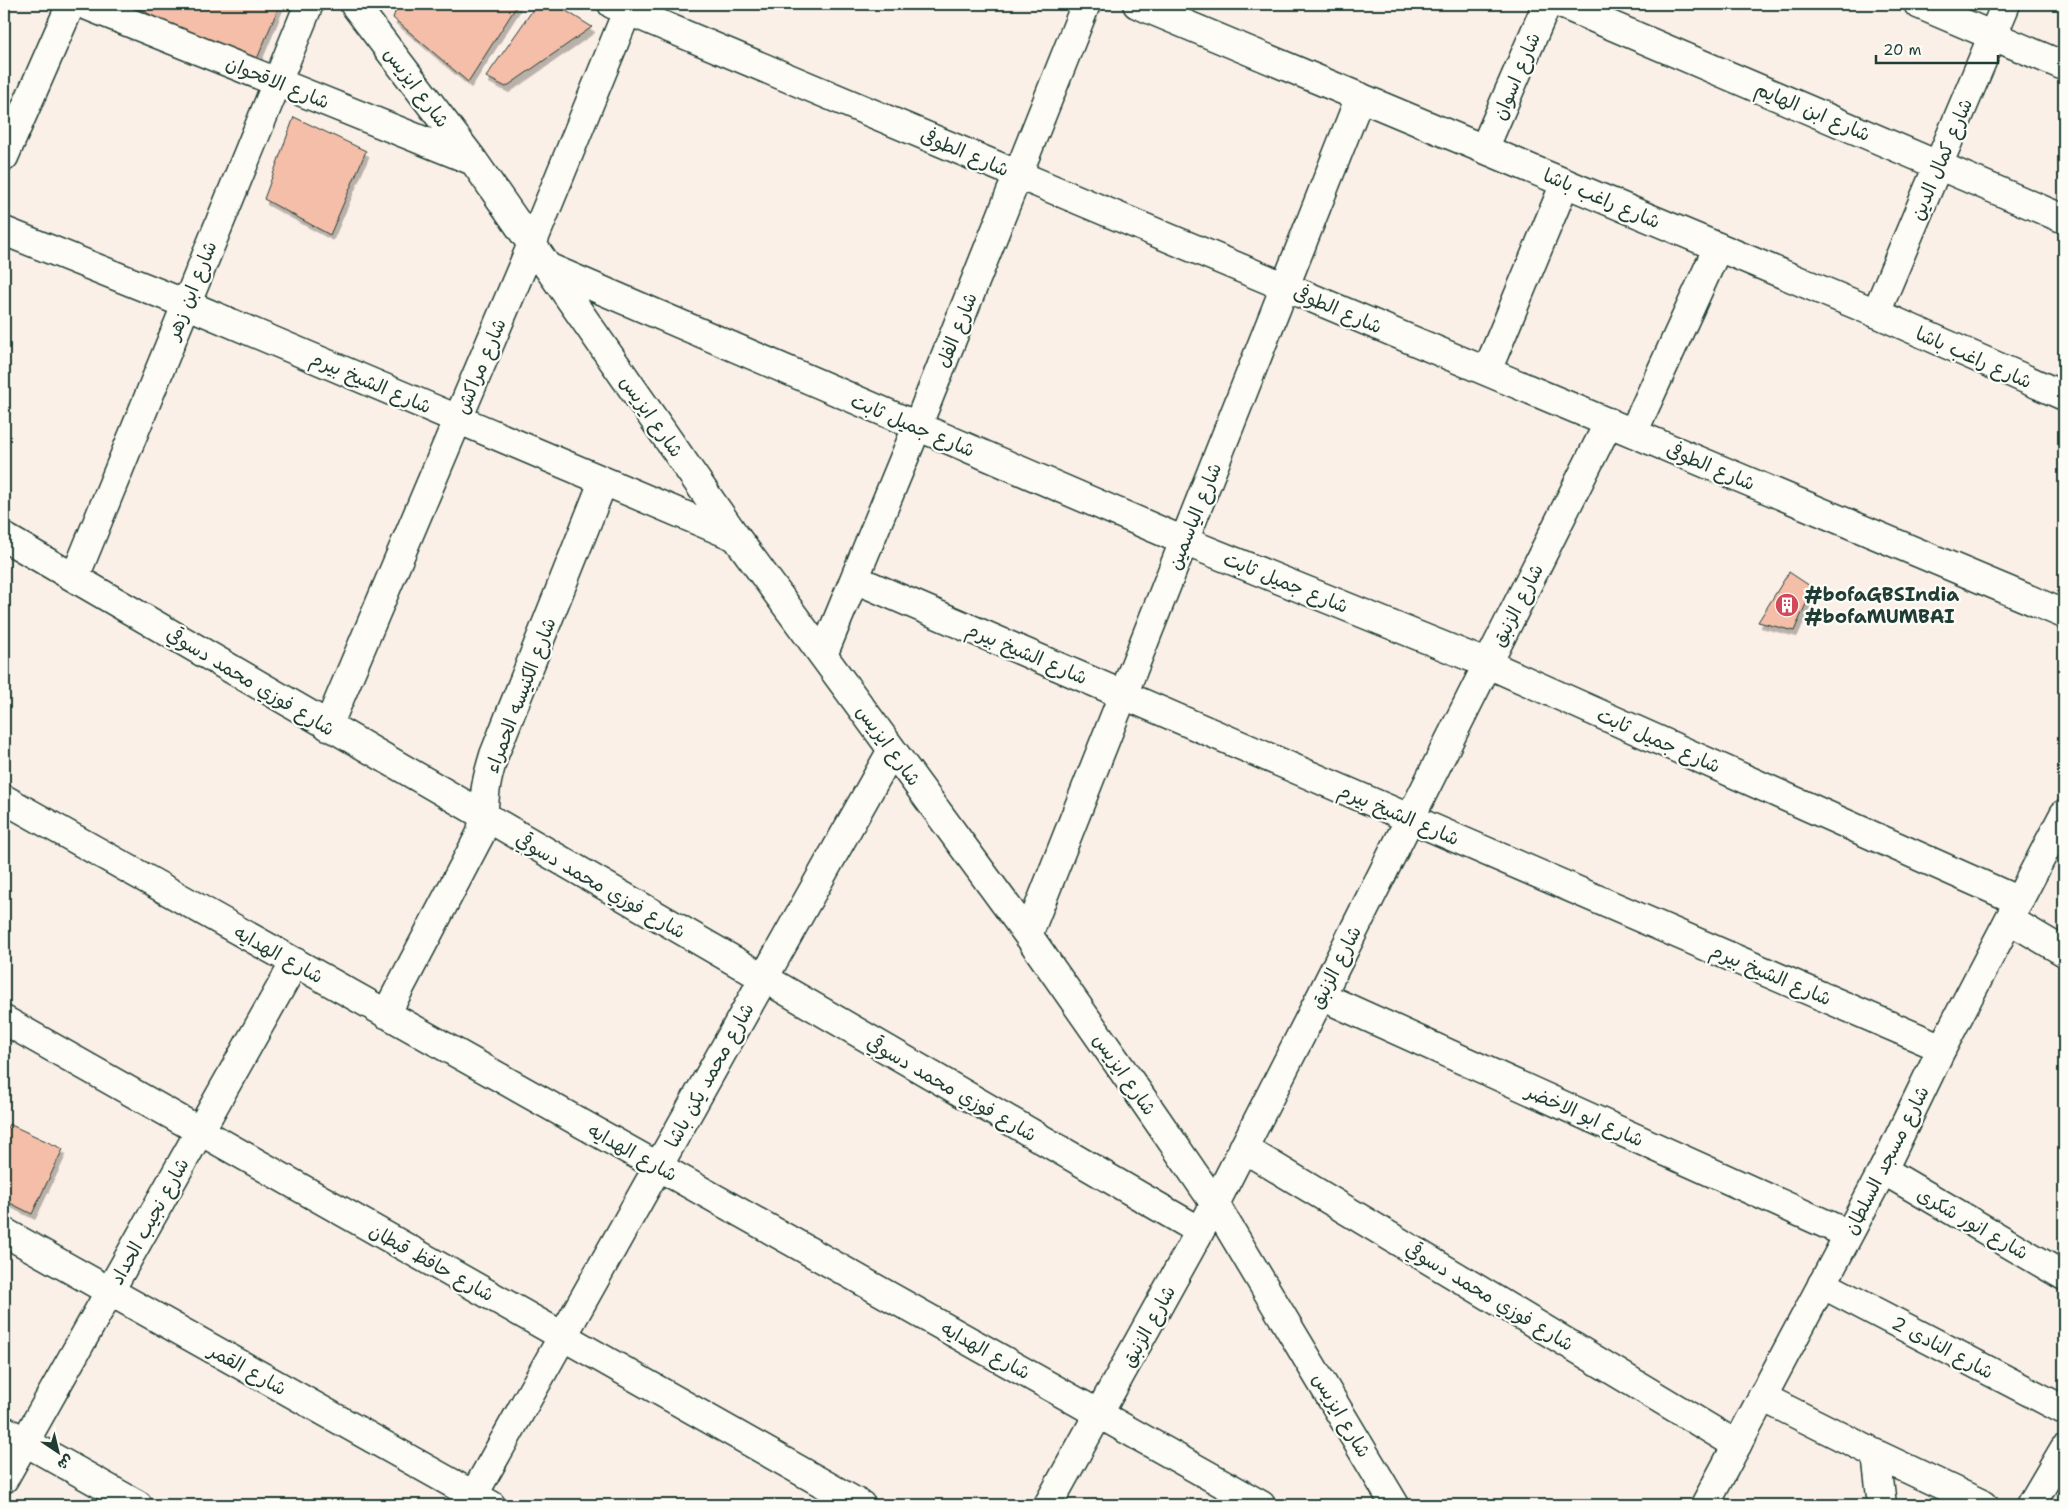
<svg xmlns="http://www.w3.org/2000/svg" width="2068" height="1509" font-family="'Shantell Sans','Playpen Sans Arabic',sans-serif">
  <defs>
    <filter id="shadow"><feDropShadow dx="3" dy="5.5" stdDeviation="0" flood-color="#0004"/></filter>
  </defs>
  <rect width="100%" height="100%" fill="#fbf0e7"/>
  <filter id="ink" filterUnits="userSpaceOnUse"><feTurbulence type="fractalNoise" baseFrequency=".02" numOctaves="2"/><feDisplacementMap in="SourceGraphic" scale="10" xChannelSelector="R" yChannelSelector="G"/><feConvolveMatrix kernelMatrix="1 2 1 2 8 2 1 2 1" color-interpolation-filters="sRGB"/></filter>
  <g filter="url(#ink)">
    <path fill="#f5bea9" stroke="#1f3d34" filter="url(#shadow)" d="M 131,4 L 280,4 L 252,71 Z
      M 398,4 L 518,4 L 468,82 L 393,18 Z
      M 537,4 L 555,4 L 592,27 L 506,87 L 486,77 Z
      M 294,117 L 366,151 L 330,235 L 264,199 Z
      M 1789,572 L 1813,588 L 1794,631 L 1758,622 Z
      M 9,1124 L 63,1149 L 32,1214 L 4,1200 L 4,1135 Z"/>
    <g fill="none" stroke-linecap="round" stroke-linejoin="round">
      <g stroke="#1f3d34" stroke-width="31">
        <path id="street" d="M 83,4 L 471,160
          M 354,4 L 473,160 L 736,537 L 1028,935 L 1142,1098 L 1215,1204 L 1395,1505
          M 612,4 L 2064,614
          M 1561,4 L 2064,219
          M 1918,4 L 2064,66
          M 1484,149 L 1547,4
          M 4,157 L 71,4
          M 4,231 L 186,304 L 736,537
          M 550,268 L 1184,541 L 1488,664 L 2019,901
          M 1876,313 L 2006,4
          M 1487,371 L 1565,183
          M 1633,433 L 1718,247
          M 4,537 L 1200,1231
          M 75,577 L 309,4
          M 855,579 L 1942,1048
          M 823,655 L 917,427 L 1086,4
          M 328,726 L 532,244 L 630,4
          M 4,799 L 1261,1505
          M 2010,920 L 2064,952
          M 1028,935 L 1360,97
          M 1321,996 L 1848,1234
          M 386,1014 L 480,835 C 485,818 483,811 485,795 C 486,781 490,768 494,755 L 603,482
          M 4,1020 L 861,1505
          M 1243,1148 L 1737,1445
          M 1883,1170 L 2064,1276
          M 4,1232 L 491,1505
          M 1822,1284 L 2064,1410
          M 1762,1397 L 1876,1454 L 1984,1505
          M 4,1430 L 138,1505
          M 1876,1454 L 1882,1505
          M 4,1479 L 295,962
          M 468,1505 L 892,750
          M 1048,1505 L 1215,1204 L 1321,996 L 1609,422
          M 2031,1505 L 2064,1449"/>
      </g>
      <g stroke="#1f3d34" stroke-width="31">
        <path id="secondary" d="M 1137,4 L 1876,313 L 2064,396
          M 1705,1505 L 1883,1170 L 1942,1048 L 2064,814"/>
      </g>
      <use href="#street" stroke="#fdfcf7" stroke-width="28"/>
      <use href="#secondary" stroke="#fdfcf7" stroke-width="28"/>
    </g>
  </g>
  <defs>
    <g id="building-disc" transform="scale(1.25)"><circle r="9.5" fill="#d1495b" stroke="#fdfcf7"/><path d="M-4-6H4V6H1V3H-1V6H-4ZM-2.5-4.3h1.7v1.8h-1.7ZM.8-4.3h1.7v1.8H.8ZM-2.5-1h1.7V.8h-1.7ZM.8-1h1.7V.8H.8Z" fill="#fff"/></g>
  </defs>
  <g fill-rule="evenodd">
    <use href="#building-disc" x="1787" y="605"/>
  </g>
  <g text-anchor="middle" stroke-width="4.5" stroke-linejoin="round" paint-order="stroke">
    <g font-size="19" fill="#1f3d34" stroke="#fdfcf7">
      <text transform="translate(1516 76) rotate(-67)" y="7">شارع اسوان</text>
      <text transform="translate(278 82) rotate(22)" y="7">شارع الاقحوان</text>
      <text transform="translate(417 87) rotate(53)" y="7">شارع ايزيس</text>
      <text transform="translate(1813 111) rotate(23)" y="7">شارع ابن الهايم</text>
      <text transform="translate(965 152) rotate(23)" y="7">شارع الطوفى</text>
      <text transform="translate(1941 159) rotate(-67)" y="7">شارع كمال الدين</text>
      <text transform="translate(1602 198) rotate(23)" y="7">شارع راغب باشا</text>
      <text transform="translate(191 290) rotate(-68)" y="7">شارع ابن زهر</text>
      <text transform="translate(1338 309) rotate(23)" y="7">شارع الطوفى</text>
      <text transform="translate(956 330) rotate(-68)" y="7">شارع الفل</text>
      <text transform="translate(1974 357) rotate(24)" y="7">شارع راغب باشا</text>
      <text transform="translate(480 366) rotate(-67)" y="7">شارع مراكش</text>
      <text transform="translate(371 382) rotate(23)" y="7">شارع الشيخ بيرم</text>
      <text transform="translate(652 416) rotate(55)" y="7">شارع ايزيس</text>
      <text transform="translate(913 425) rotate(23)" y="7">شارع جميل ثابت</text>
      <text transform="translate(1711 466) rotate(23)" y="7">شارع الطوفى</text>
      <text transform="translate(1194 516) rotate(-68)" y="7">شارع الياسمين</text>
      <text transform="translate(1286 582) rotate(22)" y="7">شارع جميل ثابت</text>
      <text transform="translate(1517 605) rotate(-63)" y="7">شارع الزنبق</text>
      <text transform="translate(1027 653) rotate(23)" y="7">شارع الشيخ بيرم</text>
      <text transform="translate(251 681) rotate(31)" y="7">شارع فوزي محمد دسوقي</text>
      <text transform="translate(520 695) rotate(-69)" y="7">شارع الكنيسه الحمراء</text>
      <text transform="translate(1659 740) rotate(24)" y="7">شارع جميل ثابت</text>
      <text transform="translate(889 745) rotate(54)" y="7">شارع ايزيس</text>
      <text transform="translate(1399 814) rotate(23)" y="7">شارع الشيخ بيرم</text>
      <text transform="translate(601 885) rotate(30)" y="7">شارع فوزي محمد دسوقي</text>
      <text transform="translate(279 954) rotate(29)" y="7">شارع الهدايه</text>
      <text transform="translate(1335 967) rotate(-63)" y="7">شارع الزنبق</text>
      <text transform="translate(1771 974) rotate(23)" y="7">شارع الشيخ بيرم</text>
      <text transform="translate(1125 1074) rotate(55)" y="7">شارع ايزيس</text>
      <text transform="translate(709 1075) rotate(-61)" y="7">شارع محمد يكن باشا</text>
      <text transform="translate(952 1088) rotate(30)" y="7">شارع فوزي محمد دسوقي</text>
      <text transform="translate(1585 1115) rotate(24)" y="7">شارع ابو الاخضر</text>
      <text transform="translate(633 1152) rotate(29)" y="7">شارع الهدايه</text>
      <text transform="translate(1886 1160) rotate(-63)" y="7">شارع مسجد السلطان</text>
      <text transform="translate(149 1221) rotate(-61)" y="7">شارع نجيب الحداد</text>
      <text transform="translate(1973 1223) rotate(30)" y="7">شارع انور شكرى</text>
      <text transform="translate(432 1262) rotate(29)" y="7">شارع حافظ قبطان</text>
      <text transform="translate(1490 1296) rotate(31)" y="7">شارع فوزي محمد دسوقي</text>
      <text transform="translate(1148 1326) rotate(-61)" y="7">شارع الزنبق</text>
      <text transform="translate(1943 1347) rotate(28)" y="7">شارع النادى 2</text>
      <text transform="translate(986 1350) rotate(29)" y="7">شارع الهدايه</text>
      <text transform="translate(248 1369) rotate(29)" y="7">شارع القمر</text>
      <text transform="translate(1342 1415) rotate(59)" y="7">شارع ايزيس</text>
    </g>
    <g font-size="19" font-weight="bold" fill="#1f3d34" stroke="#fdfcf7" text-anchor="start">
      <text x="1804" y="601">#bofaGBSIndia<tspan x="1804" dy="22">#bofaMUMBAI</tspan></text>
    </g>
  </g>
  <rect width="2068" height="1509" fill="none" stroke="#fdfcf7" stroke-width="20"/>
  <rect x="10" y="10" width="2048" height="1489" fill="none" stroke="#1f3d34" stroke-width="2" filter="url(#ink)"/>
  <g transform="translate(58 1452) rotate(145)" stroke="#fdfcf7" stroke-width="4" paint-order="stroke">
  <path d="M0-4L9 19L0 12L-9 19Z" fill="#1f3d34"/>
  <text y="-8" font-size="14" font-weight="bold" text-anchor="middle" fill="#1f3d34">ش</text>
  </g>
  <path d="M1876 55v8h122v-8" fill="none" stroke="#1f3d34" stroke-width="2.5"/>
  <text x="1883" y="55" font-size="15" fill="#1f3d34" stroke="#fdfcf7" stroke-width="4" paint-order="stroke">20 m</text>
</svg>
